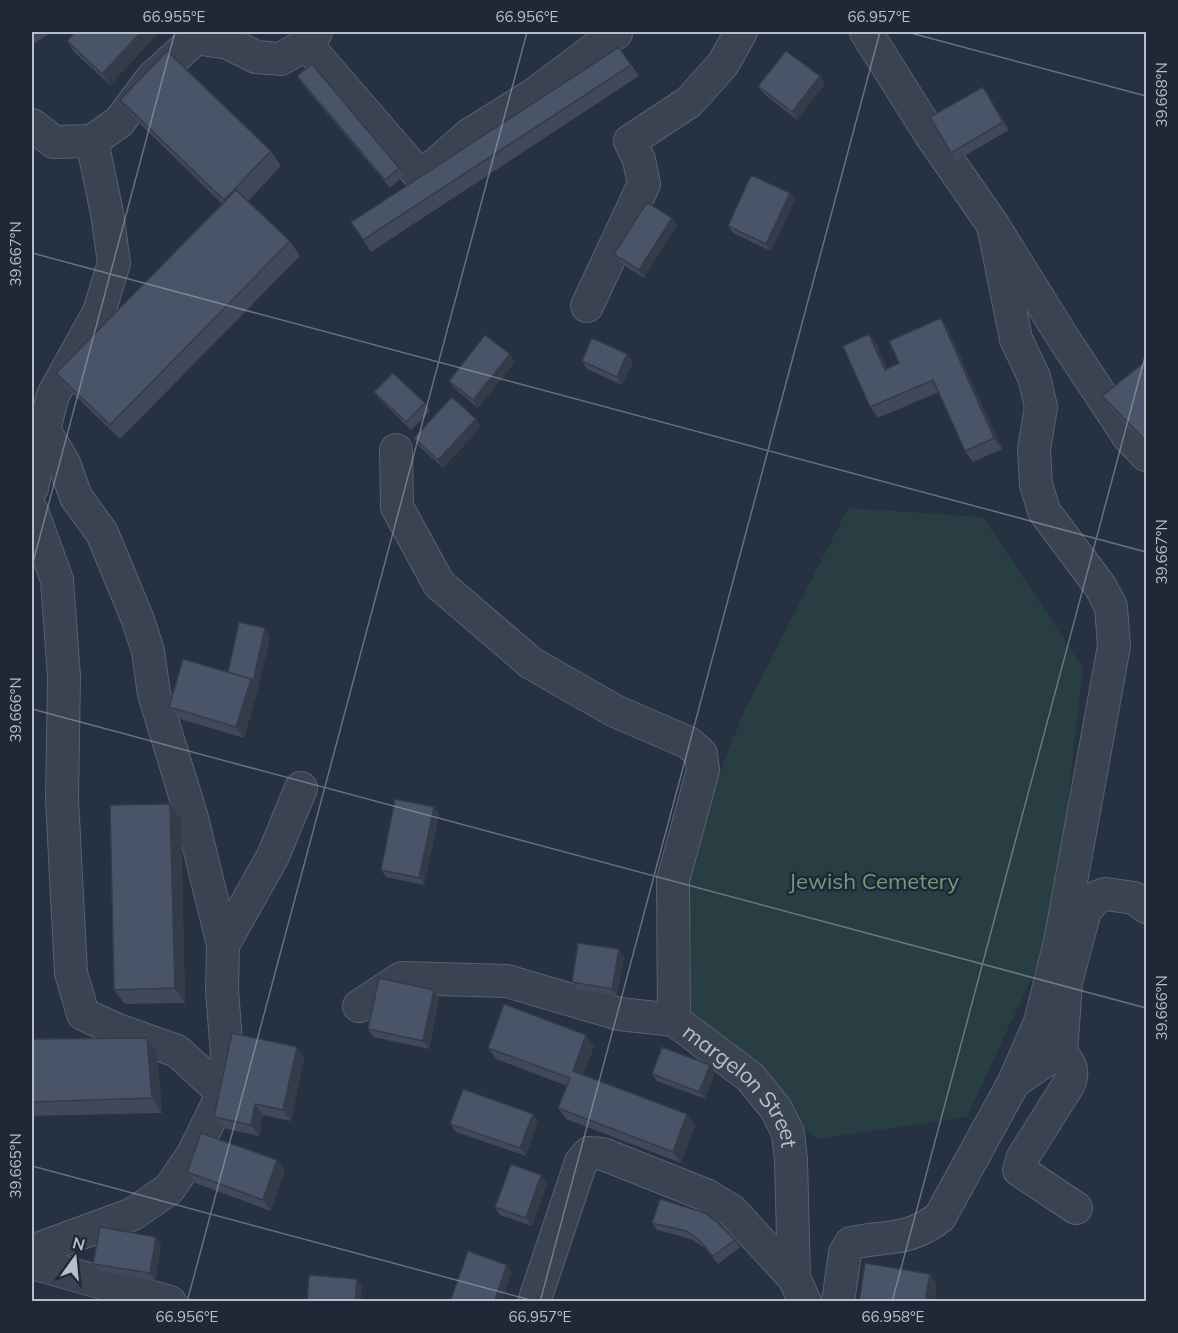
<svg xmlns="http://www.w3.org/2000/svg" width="1178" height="1333" font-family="Mulish,sans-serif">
  <rect width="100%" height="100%" fill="#263142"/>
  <path fill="#283e43" d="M 848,508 L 983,517 L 1083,668 L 1053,932 L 967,1117 L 817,1139 L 678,1022 L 671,894 L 743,714 Z"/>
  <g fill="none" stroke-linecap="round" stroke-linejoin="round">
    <g stroke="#58616f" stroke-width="34">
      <g id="minor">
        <path d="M 866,32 L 930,134 L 993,225 L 1062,336 L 1128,436 L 1146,455"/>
        <path d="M 306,44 L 421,177 L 469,135 L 533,95 L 616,33 L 610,32"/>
        <path d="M 32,125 L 54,142 L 92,141 L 119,122 L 152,78 L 196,38 L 228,43 L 256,57 L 281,59 L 306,44 L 316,32"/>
        <path d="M 92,141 L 107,213 L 114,263 L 99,312 L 53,395 L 44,430 L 64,463 L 76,497 L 102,533 L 138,620 L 148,651 L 154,694 L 192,818 L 223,945"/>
        <path d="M 587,306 L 644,184 L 639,160 L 630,141 L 689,102 L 723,64 L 741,32"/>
        <path id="s1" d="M 396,450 L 397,507 L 439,584 L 531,663 L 615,711 L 689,743 L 701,754 L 703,770 L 673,880 L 674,1020 L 750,1077 L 776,1109 L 788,1133 L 791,1160 L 794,1278 L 805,1302"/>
        <path d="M 32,488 L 44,430"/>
        <path d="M 32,511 L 57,580 L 64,677 L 62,799 L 71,973 L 83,1014 L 115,1029 L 177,1051 L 223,1093"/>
        <path d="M 359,1006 L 402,978 L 507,981 L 619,1014 L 674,1020"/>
        <path d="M 1061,1054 L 1066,982 L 1085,911 L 1097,897 L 1106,894 L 1134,898 L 1146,907"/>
        <path d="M 1014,1082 L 1048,1059 L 1061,1054 C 1071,1064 1074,1071 1069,1084 L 1023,1157 L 1019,1170 L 1076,1208"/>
        <path d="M 32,1251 L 133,1214 L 169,1189 L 193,1154 L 223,1093 L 227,1054 L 222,991 L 223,945 L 273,856 L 301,788"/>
        <path d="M 32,1263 L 170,1302"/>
        <path d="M 534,1302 L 581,1162 L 589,1153 L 603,1154 L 706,1195 L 732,1211 L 794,1278"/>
        <path d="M 838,1302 L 845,1253 L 851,1243 C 888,1235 908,1242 940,1217 L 1014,1082 L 1040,1022 L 1060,942 L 1114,646 L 1111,607 L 1100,586 L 1044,511 L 1036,484 L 1034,449 L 1041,407 L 1034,377 L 1016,339 L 993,225"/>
      </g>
    </g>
    <use href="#minor" stroke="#3a4351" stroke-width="32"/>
  </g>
  <path fill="#404859" d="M 32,32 L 52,32 L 32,45 Z
    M 75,32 L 159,32 L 110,85 L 74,52 L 67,41 Z
    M 619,47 L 639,76 L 371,252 L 351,222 Z
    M 297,76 L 399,168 L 404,175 L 390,188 L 302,84 Z
    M 820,76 L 825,84 L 797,120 L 764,94 L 758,86 Z
    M 988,94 L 1009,130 L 956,161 L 951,153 Z
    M 120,100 L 271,151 L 281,166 L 248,201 L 290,241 L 300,256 L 120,439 L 67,388 L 56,373 L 222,204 L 130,114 Z
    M 795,200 L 771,251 L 733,233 L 728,226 Z
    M 672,218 L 677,225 L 644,278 L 619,262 L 614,254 Z
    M 948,329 L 1002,449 L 973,462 L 965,451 L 939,392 L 878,418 L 870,407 L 869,334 L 877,345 L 887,369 L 899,363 Z
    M 510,354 L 515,362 L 478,408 L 454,388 L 449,381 Z
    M 627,354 L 633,362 L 622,385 L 587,369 L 582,361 Z
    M 1146,361 L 1146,445 L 1112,410 L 1102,396 Z
    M 374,392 L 425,403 L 430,411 L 411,430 L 379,399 Z
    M 476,419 L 481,427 L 443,468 L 419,446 L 414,438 Z
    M 270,636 L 258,690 L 244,738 L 177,718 L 169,707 L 228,672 Z
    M 170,804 L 181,819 L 185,1003 L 125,1004 L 114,990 Z
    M 434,807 L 439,815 L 424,885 L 386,877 L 381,870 Z
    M 624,957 L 617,996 L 577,990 L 572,982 Z
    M 434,990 L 439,998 L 429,1049 L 373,1037 L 368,1029 Z
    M 32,1029 L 32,1039 L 147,1038 L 157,1052 L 162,1113 L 32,1116 Z
    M 594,1046 L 583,1075 L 687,1114 L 695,1125 L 681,1163 L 566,1119 L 558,1108 L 567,1086 L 496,1059 L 488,1048 Z
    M 297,1047 L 304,1058 L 291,1121 L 263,1115 L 259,1136 L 222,1128 L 214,1117 Z
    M 710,1065 L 715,1072 L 705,1099 L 657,1081 L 652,1074 Z
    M 538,1121 L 526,1156 L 456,1132 L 450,1124 Z
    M 285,1171 L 271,1211 L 195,1183 L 187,1172 Z
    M 547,1183 L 532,1226 L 500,1215 L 495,1207 Z
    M 652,1223 L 735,1240 L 740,1247 L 718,1264 L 705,1248 L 691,1239 L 657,1230 Z
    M 161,1245 L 155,1281 L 99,1271 L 93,1264 Z"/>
  <path fill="#343b49" d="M 141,32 L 159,32 L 110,85 L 102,74 Z
    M 820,76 L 825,84 L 797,120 L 792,112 Z
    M 983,87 L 988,94 L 1009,130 L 1003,122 Z
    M 790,193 L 795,200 L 771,251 L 766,244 Z
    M 672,218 L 677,225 L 644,278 L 639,270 Z
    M 941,318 L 948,329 L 1002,449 L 994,438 Z
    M 869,334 L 877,345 L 892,381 L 885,370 Z
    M 510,354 L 515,362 L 478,408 L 473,400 Z
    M 627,354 L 633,362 L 622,385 L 617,377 Z
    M 476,419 L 481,427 L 443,468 L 438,460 Z
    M 265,628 L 270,636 L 258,690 L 244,738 L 236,727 Z
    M 170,804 L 181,819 L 185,1003 L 175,988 Z
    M 434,807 L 439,815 L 424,885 L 419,878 Z
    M 619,949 L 624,957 L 617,996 L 612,989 Z
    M 434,990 L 439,998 L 429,1049 L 423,1041 Z
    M 586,1035 L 594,1046 L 580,1082 L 573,1071 Z
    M 147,1038 L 157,1052 L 162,1113 L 152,1098 Z
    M 297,1047 L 304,1058 L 291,1121 L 283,1110 Z
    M 710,1065 L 715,1072 L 705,1099 L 699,1092 Z
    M 255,1104 L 263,1115 L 259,1136 L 251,1125 Z
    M 533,1114 L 538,1121 L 526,1156 L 520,1148 Z
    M 687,1114 L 695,1125 L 681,1163 L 673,1152 Z
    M 277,1160 L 285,1171 L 271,1211 L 263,1200 Z
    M 541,1175 L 547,1183 L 532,1226 L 526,1218 Z
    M 156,1237 L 161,1245 L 155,1281 L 150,1273 Z
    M 507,1265 L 512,1272 L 502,1302 L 494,1302 Z
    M 930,1274 L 937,1285 L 935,1302 L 925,1302 Z
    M 357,1279 L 362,1286 L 361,1302 L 355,1302 Z"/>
  <path fill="#4a5468" stroke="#343b49" stroke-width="1.5" d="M 75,32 L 141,32 L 102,74 L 67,41 Z
    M 619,47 L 631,65 L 363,240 L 351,222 Z
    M 167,51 L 271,151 L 224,200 L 120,100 Z
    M 786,51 L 820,76 L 792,112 L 758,86 Z
    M 312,64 L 399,168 L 385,180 L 297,76 Z
    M 983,87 L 1003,122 L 951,153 L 930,117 Z
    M 751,175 L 790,193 L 766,244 L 728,226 Z
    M 236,190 L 290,241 L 110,425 L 56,373 Z
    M 647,202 L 672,218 L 639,270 L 614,254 Z
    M 941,318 L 994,438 L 965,451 L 933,380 L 870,407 L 843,346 L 869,334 L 885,370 L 899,363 L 889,341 Z
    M 485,335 L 510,354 L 473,400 L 449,381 Z
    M 592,338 L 627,354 L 617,377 L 582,361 Z
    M 1146,361 L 1146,441 L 1102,396 Z
    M 393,373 L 425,403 L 406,422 L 374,392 Z
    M 452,397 L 476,419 L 438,460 L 414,438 Z
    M 239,622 L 265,628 L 253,682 L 251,679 L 228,672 Z
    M 183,659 L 251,679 L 236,727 L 169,707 Z
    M 395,799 L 434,807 L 419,878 L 381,870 Z
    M 170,804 L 175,988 L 114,990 L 110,805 Z
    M 578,943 L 619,949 L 612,989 L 572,982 Z
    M 379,978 L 434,990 L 423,1041 L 368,1029 Z
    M 504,1004 L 586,1035 L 573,1071 L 687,1114 L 673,1152 L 558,1108 L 570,1078 L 488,1048 Z
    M 232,1033 L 297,1047 L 283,1110 L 255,1104 L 251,1125 L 214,1117 Z
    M 147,1038 L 152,1098 L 32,1102 L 32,1039 Z
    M 662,1047 L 710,1065 L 699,1092 L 652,1074 Z
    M 463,1089 L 533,1114 L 520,1148 L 450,1124 Z
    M 201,1133 L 277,1160 L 263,1200 L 187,1172 Z
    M 511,1164 L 541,1175 L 526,1218 L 495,1207 Z
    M 660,1199 L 705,1213 L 717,1222 L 735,1240 L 713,1256 L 699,1240 L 686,1231 L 652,1223 Z
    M 100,1227 L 156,1237 L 150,1273 L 93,1264 Z
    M 468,1251 L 507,1265 L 494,1302 L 458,1302 L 451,1299 Z
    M 865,1263 L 930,1274 L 925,1302 L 859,1302 Z
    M 309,1275 L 357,1279 L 355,1302 L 307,1302 Z"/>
  <path fill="none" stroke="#b7becb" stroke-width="1.5" stroke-opacity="0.45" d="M 907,32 L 1146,96M 32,253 L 1146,552M 32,566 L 175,32M 32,709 L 1146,1008M 32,1166 L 538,1302M 187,1302 L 527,32M 540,1302 L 880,32M 892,1302 L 1146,353"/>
  <g text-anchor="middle" stroke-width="5" stroke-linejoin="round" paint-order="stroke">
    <g font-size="22" fill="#6e9d7a" stroke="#1f2837">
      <text x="874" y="889">Jewish Cemetery</text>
    </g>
    <g font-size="22" fill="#b7becb" stroke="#1f2837">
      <text dy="8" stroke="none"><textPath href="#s1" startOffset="826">margelon Street</textPath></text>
    </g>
  </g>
  <rect width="1178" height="1333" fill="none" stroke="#1f2837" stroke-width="66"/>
  <g transform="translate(75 1258) rotate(15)" stroke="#1f2837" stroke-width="4.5" paint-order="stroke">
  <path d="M0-4.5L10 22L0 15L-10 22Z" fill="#b7becb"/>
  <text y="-9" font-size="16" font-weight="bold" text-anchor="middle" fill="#b7becb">N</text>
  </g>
  <rect x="33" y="33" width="1112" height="1267" fill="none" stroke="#b7becb" stroke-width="2"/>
  <g font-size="15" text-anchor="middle" fill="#b7becb">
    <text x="174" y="22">66.955°E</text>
    <text x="527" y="22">66.956°E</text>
    <text x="879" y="22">66.957°E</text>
    <text transform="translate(1162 95) rotate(-90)" y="5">39.668°N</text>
    <text transform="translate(16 254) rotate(-90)" y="5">39.667°N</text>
    <text transform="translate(1162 552) rotate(-90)" y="5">39.667°N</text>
    <text transform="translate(16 710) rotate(-90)" y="5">39.666°N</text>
    <text transform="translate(1162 1008) rotate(-90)" y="5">39.666°N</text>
    <text transform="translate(16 1166) rotate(-90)" y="5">39.665°N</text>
    <text x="187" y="1322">66.956°E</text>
    <text x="540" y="1322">66.957°E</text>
    <text x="893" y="1322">66.958°E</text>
  </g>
</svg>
